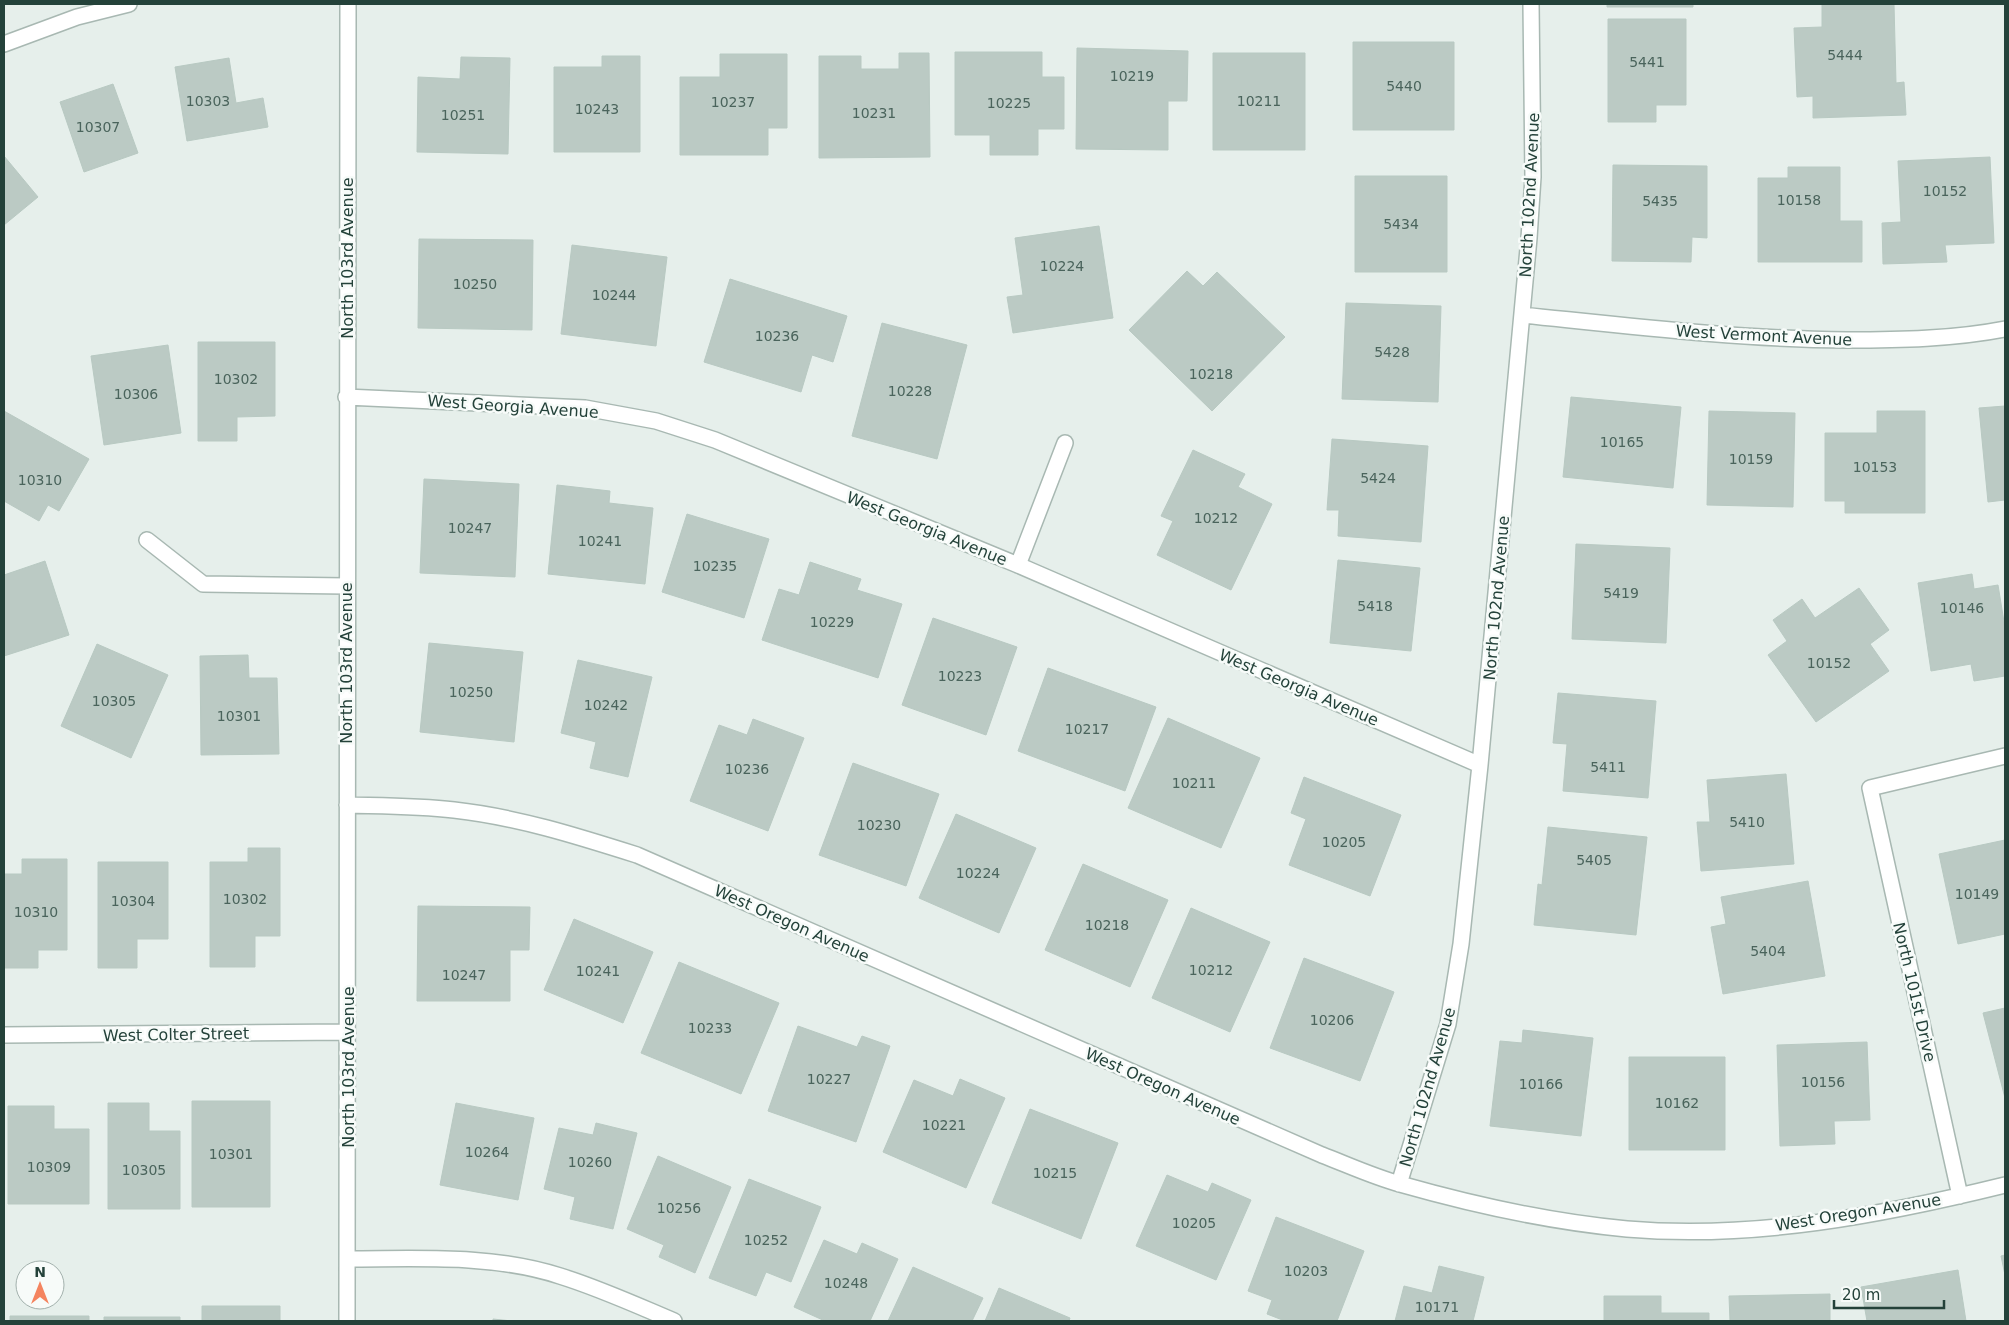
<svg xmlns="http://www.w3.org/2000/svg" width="2009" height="1325" font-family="'DejaVu Sans',sans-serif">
  <rect width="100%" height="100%" fill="#e6efeb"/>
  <path fill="#bbcac4" stroke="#b8c9c2" d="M 1607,4 L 1693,4 L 1693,7 L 1607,7 Z
    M 1822,4 L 1894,4 L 1896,83 L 1904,82 L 1906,115 L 1813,118 L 1813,96 L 1797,97 L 1794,28 L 1822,27 Z
    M 1608,19 L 1686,19 L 1686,105 L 1656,105 L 1656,122 L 1608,122 Z
    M 1353,42 L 1454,42 L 1454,130 L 1353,130 Z
    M 1077,48 L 1188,51 L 1187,101 L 1168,101 L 1168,150 L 1076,149 Z
    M 955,52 L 1042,52 L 1042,77 L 1064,77 L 1064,129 L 1038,129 L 1038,155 L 990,155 L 990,135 L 955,135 Z
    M 899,53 L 929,53 L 930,157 L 819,158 L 819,56 L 861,56 L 861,69 L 899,69 Z
    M 1213,53 L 1305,53 L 1305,150 L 1213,150 Z
    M 720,54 L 787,54 L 787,128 L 768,128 L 768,155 L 680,155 L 680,77 L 720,77 Z
    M 602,56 L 640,56 L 640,152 L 554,152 L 554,67 L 602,67 Z
    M 461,57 L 510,58 L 508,154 L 417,152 L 418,77 L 460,79 Z
    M 229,58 L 236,103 L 263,98 L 268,127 L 187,141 L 175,67 Z
    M 113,84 L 138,153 L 84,172 L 60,102 Z
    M 4,156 L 38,197 L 4,225 Z
    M 1990,157 L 1994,243 L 1945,245 L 1947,262 L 1883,264 L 1882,223 L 1901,222 L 1898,161 Z
    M 1613,165 L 1707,166 L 1707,238 L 1692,237 L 1691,262 L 1612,261 Z
    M 1788,167 L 1840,167 L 1840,221 L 1862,221 L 1862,262 L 1758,262 L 1758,178 L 1788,178 Z
    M 1355,176 L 1447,176 L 1447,272 L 1355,272 Z
    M 1099,226 L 1113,318 L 1013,333 L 1007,297 L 1023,295 L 1015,238 Z
    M 419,239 L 533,240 L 532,330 L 418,328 Z
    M 572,245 L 667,257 L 656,346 L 561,334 Z
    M 1187,271 L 1203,286 L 1217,272 L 1285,337 L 1212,411 L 1129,330 Z
    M 730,279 L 847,316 L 833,362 L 812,355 L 801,392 L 704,362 Z
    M 1346,303 L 1441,306 L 1438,402 L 1342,399 Z
    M 882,323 L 967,345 L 937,459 L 852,436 Z
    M 198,342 L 275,342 L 275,416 L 237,417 L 237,441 L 198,441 Z
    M 168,345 L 181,433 L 104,445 L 91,356 Z
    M 1571,397 L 1681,407 L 1673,488 L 1563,477 Z
    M 2005,406 L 2005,500 L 1988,502 L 1979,408 Z
    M 4,411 L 89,459 L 59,511 L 48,505 L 39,521 L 4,501 Z
    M 1709,411 L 1795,413 L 1793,507 L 1707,505 Z
    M 1877,411 L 1925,411 L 1925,513 L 1845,513 L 1845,501 L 1825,501 L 1825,433 L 1877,433 Z
    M 1332,439 L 1428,446 L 1421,542 L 1338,536 L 1339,510 L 1327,510 Z
    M 1193,450 L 1245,474 L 1238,487 L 1272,504 L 1231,590 L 1157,555 L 1173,521 L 1161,516 Z
    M 424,479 L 519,484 L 515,577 L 420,573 Z
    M 557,485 L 610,491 L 609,503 L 653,508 L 645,584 L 548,574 Z
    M 687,514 L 769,539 L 744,618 L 662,592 Z
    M 1576,544 L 1670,548 L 1666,643 L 1572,639 Z
    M 1338,560 L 1420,568 L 1411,651 L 1330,643 Z
    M 45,561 L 69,635 L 4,656 L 4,575 Z
    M 810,562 L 861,579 L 857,590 L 902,604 L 878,678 L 762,640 L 779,589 L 799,595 Z
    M 1972,574 L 1974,589 L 1998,585 L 2005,628 L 2005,676 L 1974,681 L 1971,664 L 1931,671 L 1918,583 Z
    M 1859,588 L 1889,630 L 1870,644 L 1889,671 L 1816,722 L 1768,655 L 1787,641 L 1773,620 L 1802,599 L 1815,618 Z
    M 933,618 L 1017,647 L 986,735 L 902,705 Z
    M 429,643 L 523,652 L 514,742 L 420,732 Z
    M 97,644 L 168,675 L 131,758 L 61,726 Z
    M 248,655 L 249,678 L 277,678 L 279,754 L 201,755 L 200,656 Z
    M 578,660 L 652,677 L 628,777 L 590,768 L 596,742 L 561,733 Z
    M 1048,668 L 1156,707 L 1125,791 L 1018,751 Z
    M 1558,693 L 1656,701 L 1648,798 L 1563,791 L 1567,744 L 1553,743 Z
    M 1168,718 L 1260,758 L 1221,848 L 1128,808 Z
    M 753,719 L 804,738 L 768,831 L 690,801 L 719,725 L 747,735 Z
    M 853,763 L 939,794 L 906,886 L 819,855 Z
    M 1786,774 L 1794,864 L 1701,871 L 1697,822 L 1710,822 L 1707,780 Z
    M 1304,777 L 1401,815 L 1370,896 L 1289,865 L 1306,819 L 1291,813 Z
    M 956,814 L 1036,848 L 999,933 L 919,898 Z
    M 1548,827 L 1647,837 L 1636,935 L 1534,925 L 1538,884 L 1542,885 Z
    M 2005,840 L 2005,934 L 1958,944 L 1939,854 Z
    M 248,848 L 280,848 L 280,936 L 255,936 L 255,967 L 210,967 L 210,862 L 248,862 Z
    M 22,859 L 67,859 L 67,950 L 38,950 L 38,968 L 4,968 L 4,874 L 22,874 Z
    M 98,862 L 168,862 L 168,939 L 137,939 L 137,968 L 98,968 Z
    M 1083,864 L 1168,900 L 1130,987 L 1045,950 Z
    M 1808,881 L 1825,976 L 1723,994 L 1711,927 L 1726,924 L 1721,897 Z
    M 418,906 L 530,907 L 529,950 L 510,950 L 510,1001 L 417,1001 Z
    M 1191,908 L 1270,942 L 1230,1032 L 1152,998 Z
    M 574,919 L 653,952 L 623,1023 L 544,990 Z
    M 1304,958 L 1394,992 L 1360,1081 L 1270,1048 Z
    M 679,962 L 779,1003 L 741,1094 L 641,1053 Z
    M 2005,1008 L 2005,1098 L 1983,1013 Z
    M 798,1026 L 857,1047 L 862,1036 L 890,1046 L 856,1142 L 768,1111 Z
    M 1523,1030 L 1593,1038 L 1581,1136 L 1490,1126 L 1500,1041 L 1522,1043 Z
    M 1867,1042 L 1870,1120 L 1834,1121 L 1835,1144 L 1780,1146 L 1777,1045 Z
    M 1629,1057 L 1725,1057 L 1725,1150 L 1629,1150 Z
    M 960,1079 L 1005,1098 L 966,1188 L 883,1152 L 914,1080 L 953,1096 Z
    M 192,1101 L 270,1101 L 270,1207 L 192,1207 Z
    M 108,1103 L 149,1103 L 149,1131 L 180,1131 L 180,1209 L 108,1209 Z
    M 456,1103 L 534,1118 L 518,1200 L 440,1185 Z
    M 8,1106 L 54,1106 L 54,1129 L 89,1129 L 89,1204 L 8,1204 Z
    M 1030,1109 L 1118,1143 L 1081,1239 L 992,1203 Z
    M 596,1123 L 637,1133 L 613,1229 L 570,1219 L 575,1197 L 544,1189 L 559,1128 L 593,1135 Z
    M 658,1156 L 731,1187 L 695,1273 L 659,1257 L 664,1245 L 627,1229 Z
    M 1167,1175 L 1208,1192 L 1212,1183 L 1251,1200 L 1216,1280 L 1136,1246 Z
    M 749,1179 L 821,1207 L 791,1282 L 766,1272 L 756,1296 L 709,1278 Z
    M 1276,1217 L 1364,1251 L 1337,1321 L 1285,1321 L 1267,1314 L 1272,1300 L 1248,1291 Z
    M 824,1240 L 857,1254 L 862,1243 L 898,1259 L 870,1321 L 825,1321 L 794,1307 Z
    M 2005,1255 L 2005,1275 L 2001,1256 Z
    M 1439,1266 L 1484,1277 L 1473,1321 L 1395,1321 L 1404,1286 L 1432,1293 Z
    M 913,1267 L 983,1298 L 972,1321 L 888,1321 Z
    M 1958,1270 L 1966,1321 L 1867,1321 L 1861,1287 Z
    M 999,1288 L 1070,1318 L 1069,1321 L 985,1321 Z
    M 1830,1294 L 1830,1321 L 1730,1321 L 1729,1296 Z
    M 1604,1296 L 1661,1296 L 1661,1313 L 1709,1313 L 1709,1321 L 1604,1321 Z
    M 202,1306 L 280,1306 L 280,1321 L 202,1321 Z
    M 10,1316 L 89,1316 L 89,1321 L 10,1321 Z
    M 104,1317 L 180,1317 L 180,1321 L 104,1321 Z
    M 493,1319 L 512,1321 L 493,1321 Z"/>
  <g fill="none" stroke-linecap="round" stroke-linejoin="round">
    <g stroke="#a8b8b2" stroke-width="18">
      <path id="minor" d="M 4,44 L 77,17 L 129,4
        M 1522,315 C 1630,326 1738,339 1847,340 C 1899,340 1954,339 2005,329
        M 346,397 L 585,408 L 656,421 L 715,440 L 1018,565 L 1480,765
        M 147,540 L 203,584 L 346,586
        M 1018,565 L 1065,443
        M 347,805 C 383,806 419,806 454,810 C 517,817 577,836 637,855 L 1322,1155 C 1348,1165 1374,1177 1400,1184 C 1474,1205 1550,1222 1627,1229 C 1754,1240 1883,1215 2005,1185
        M 4,1035 L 348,1032
        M 1399,1184 L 1448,1024 L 1461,944 L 1480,765 L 1529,238 L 1533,177 L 1531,4
        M 1960,1196 L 1870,788 L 2005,756
        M 348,1259 C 418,1259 493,1254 560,1276 C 599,1288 636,1305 674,1321
        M 347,1321 L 348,4"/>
    </g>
    <use href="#minor" stroke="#fff" stroke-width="15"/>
  </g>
  <g text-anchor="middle" stroke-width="5" stroke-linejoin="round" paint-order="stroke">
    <g font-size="14" fill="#4a645c">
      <text x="1845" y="60">5444</text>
      <text x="1647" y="67">5441</text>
      <text x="1132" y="81">10219</text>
      <text x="1404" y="91">5440</text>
      <text x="208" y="106">10303</text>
      <text x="1259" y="106">10211</text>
      <text x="733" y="107">10237</text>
      <text x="1009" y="108">10225</text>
      <text x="597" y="114">10243</text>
      <text x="874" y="118">10231</text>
      <text x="463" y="120">10251</text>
      <text x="98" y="132">10307</text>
      <text x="1945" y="196">10152</text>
      <text x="1799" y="205">10158</text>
      <text x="1660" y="206">5435</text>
      <text x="1401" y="229">5434</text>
      <text x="1062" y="271">10224</text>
      <text x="475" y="289">10250</text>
      <text x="614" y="300">10244</text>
      <text x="777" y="341">10236</text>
      <text x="1392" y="357">5428</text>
      <text x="1211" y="379">10218</text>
      <text x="236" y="384">10302</text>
      <text x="910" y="396">10228</text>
      <text x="136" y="399">10306</text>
      <text x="1622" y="447">10165</text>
      <text x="1751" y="464">10159</text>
      <text x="1875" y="472">10153</text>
      <text x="1378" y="483">5424</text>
      <text x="40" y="485">10310</text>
      <text x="1216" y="523">10212</text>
      <text x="470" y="533">10247</text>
      <text x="600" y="546">10241</text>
      <text x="715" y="571">10235</text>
      <text x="1621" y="598">5419</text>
      <text x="1375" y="611">5418</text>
      <text x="1962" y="613">10146</text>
      <text x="832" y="627">10229</text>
      <text x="1829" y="668">10152</text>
      <text x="960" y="681">10223</text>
      <text x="471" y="697">10250</text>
      <text x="114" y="706">10305</text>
      <text x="606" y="710">10242</text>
      <text x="239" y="721">10301</text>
      <text x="1087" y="734">10217</text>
      <text x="1608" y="772">5411</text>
      <text x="747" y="774">10236</text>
      <text x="1194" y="788">10211</text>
      <text x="1747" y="827">5410</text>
      <text x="879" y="830">10230</text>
      <text x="1344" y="847">10205</text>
      <text x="1594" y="865">5405</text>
      <text x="978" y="878">10224</text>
      <text x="1977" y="899">10149</text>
      <text x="245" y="904">10302</text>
      <text x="133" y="906">10304</text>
      <text x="36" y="917">10310</text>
      <text x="1107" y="930">10218</text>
      <text x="1768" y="956">5404</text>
      <text x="1211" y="975">10212</text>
      <text x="598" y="976">10241</text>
      <text x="464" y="980">10247</text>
      <text x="1332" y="1025">10206</text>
      <text x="710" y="1033">10233</text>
      <text x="829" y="1084">10227</text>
      <text x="1823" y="1087">10156</text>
      <text x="1541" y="1089">10166</text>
      <text x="1677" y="1108">10162</text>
      <text x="944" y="1130">10221</text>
      <text x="487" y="1157">10264</text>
      <text x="231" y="1159">10301</text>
      <text x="590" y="1167">10260</text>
      <text x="49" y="1172">10309</text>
      <text x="144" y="1175">10305</text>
      <text x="1055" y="1178">10215</text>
      <text x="679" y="1213">10256</text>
      <text x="1194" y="1228">10205</text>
      <text x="766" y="1245">10252</text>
      <text x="1306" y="1276">10203</text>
      <text x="846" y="1288">10248</text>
      <text x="1437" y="1312">10171</text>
    </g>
    <g font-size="16" fill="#24423a" stroke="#f7fbf9">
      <text transform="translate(1529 195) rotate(-87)" y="6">North 102nd Avenue</text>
      <text transform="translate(347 258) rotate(-90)" y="6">North 103rd Avenue</text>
      <text transform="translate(1764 335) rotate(3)" y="6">West Vermont Avenue</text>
      <text transform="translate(513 406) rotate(4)" y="6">West Georgia Avenue</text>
      <text transform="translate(927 528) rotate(22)" y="6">West Georgia Avenue</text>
      <text transform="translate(1496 598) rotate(-85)" y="6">North 102nd Avenue</text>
      <text transform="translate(346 663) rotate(-90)" y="6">North 103rd Avenue</text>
      <text transform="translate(1299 687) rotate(23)" y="6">West Georgia Avenue</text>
      <text transform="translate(792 923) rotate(24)" y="6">West Oregon Avenue</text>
      <text transform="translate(1915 992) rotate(77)" y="6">North 101st Drive</text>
      <text transform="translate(176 1034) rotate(-1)" y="6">West Colter Street</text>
      <text transform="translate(348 1067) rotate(-90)" y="6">North 103rd Avenue</text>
      <text transform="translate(1163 1086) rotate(24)" y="6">West Oregon Avenue</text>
      <text transform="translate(1427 1087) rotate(-74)" y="6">North 102nd Avenue</text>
      <text transform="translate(1858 1212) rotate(-9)" y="6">West Oregon Avenue</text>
    </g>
  </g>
  <rect width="2009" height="1325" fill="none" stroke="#24423a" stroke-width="10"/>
  <g transform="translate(40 1285)"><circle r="24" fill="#f7fbf9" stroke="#a3b1ad"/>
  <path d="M0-4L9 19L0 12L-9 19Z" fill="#f4845f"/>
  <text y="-8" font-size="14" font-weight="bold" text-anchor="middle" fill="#24423a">N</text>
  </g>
  <path d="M1834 1300v8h110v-8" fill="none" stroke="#24423a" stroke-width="2.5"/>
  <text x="1842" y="1300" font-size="15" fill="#24423a" stroke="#f7fbf9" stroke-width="4" paint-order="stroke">20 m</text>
</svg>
